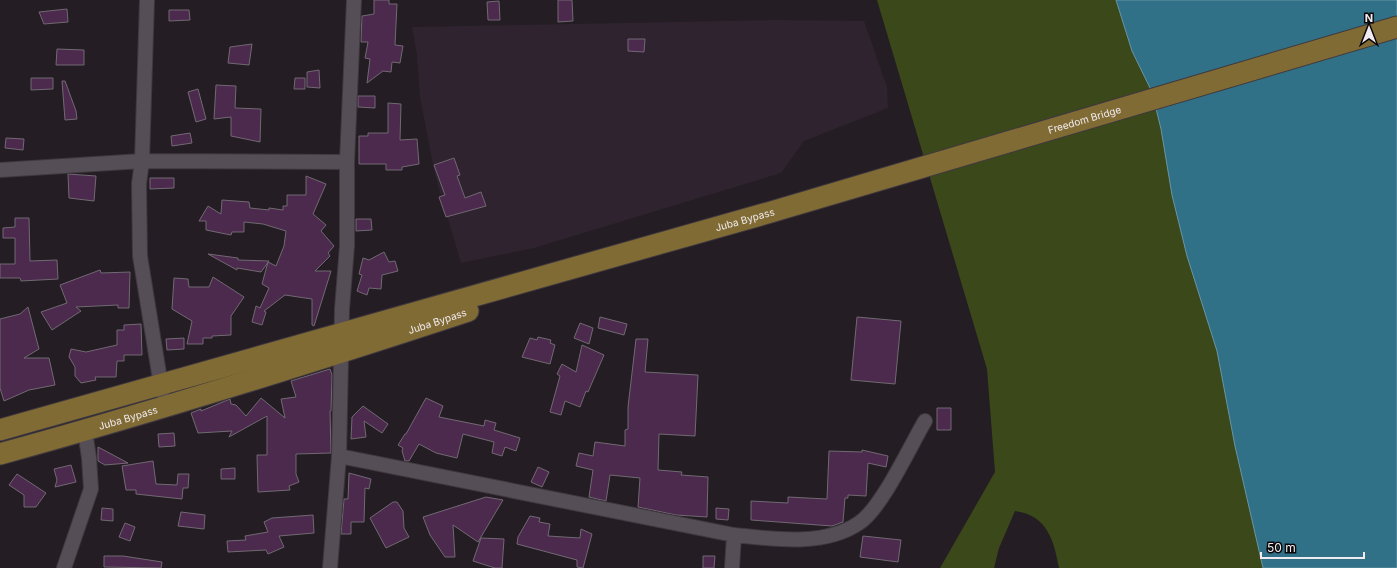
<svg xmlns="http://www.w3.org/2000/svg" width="1397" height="568" font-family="Inter,sans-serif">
  <rect width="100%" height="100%" fill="#241d24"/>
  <path fill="#2e232f" d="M 775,20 L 864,21 L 887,87 L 888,108 L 804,141 L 781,173 L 534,248 L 461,263 L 435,175 L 420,97 L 417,56 L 412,27 Z"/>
  <path fill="#3b4819" d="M 877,0 L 1116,0 L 1132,51 L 1152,92 L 1161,129 L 1172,195 L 1187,256 L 1217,351 L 1235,446 L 1263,568 L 1059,568 C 1054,540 1047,515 1015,511 L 999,548 L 994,568 L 940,568 L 995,472 L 987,369 Z"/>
  <path fill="#317187" stroke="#6a96a6" d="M 1116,0 L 1397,0 L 1397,568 L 1263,568 L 1235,446 L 1217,351 L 1187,256 L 1172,195 L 1161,129 L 1152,92 L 1132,51 Z"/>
  <path fill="#4c2a4e" stroke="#716972" d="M 374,0 L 389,0 L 389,4 L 397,4 L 395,45 L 403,46 L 400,63 L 392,62 L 391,72 L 383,71 L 367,83 L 370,59 L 365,58 L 368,42 L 361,42 L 362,16 L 374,14 Z
    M 558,0 L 572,0 L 573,21 L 558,22 Z
    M 499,1 L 500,20 L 488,20 L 487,2 Z
    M 67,9 L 68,22 L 44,24 L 39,12 Z
    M 169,10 L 189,10 L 190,20 L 169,21 Z
    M 628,39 L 645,39 L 644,52 L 628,51 Z
    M 252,44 L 249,65 L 228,63 L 230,47 Z
    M 57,49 L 84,50 L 84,65 L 56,65 Z
    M 319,70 L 320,88 L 307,87 L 307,72 Z
    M 31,78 L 53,78 L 53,89 L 31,90 Z
    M 295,78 L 305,78 L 305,89 L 294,89 Z
    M 62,81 L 65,81 L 76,111 L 77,119 L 65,120 Z
    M 216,85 L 236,86 L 235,108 L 261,109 L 260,142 L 231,136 L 231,117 L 214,119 Z
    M 198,89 L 206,119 L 196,122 L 188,92 Z
    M 358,96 L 375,96 L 375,108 L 358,107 Z
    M 388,103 L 401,104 L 400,140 L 417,139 L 419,164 L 402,167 L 402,170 L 386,170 L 386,164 L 359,164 L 359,136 L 368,136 L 368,133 L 388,133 Z
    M 190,133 L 192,143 L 172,146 L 171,136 Z
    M 6,138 L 24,139 L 23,150 L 5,148 Z
    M 454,158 L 460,175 L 457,176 L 465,198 L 481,192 L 486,206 L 446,217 L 439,197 L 445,195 L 434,165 Z
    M 68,174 L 96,176 L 94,201 L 69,198 Z
    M 306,176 L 326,184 L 313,214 L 326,225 L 321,231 L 334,246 L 328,253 L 330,256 L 315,271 L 331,271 L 314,326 L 312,325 L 312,299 L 285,295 L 264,311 L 266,312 L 262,325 L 252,322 L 256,306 L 260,308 L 269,288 L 262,284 L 268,262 L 276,266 L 284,246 L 286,231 L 263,224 L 244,222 L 244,232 L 232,232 L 231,235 L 206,230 L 206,221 L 199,221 L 208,206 L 221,214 L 222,200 L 249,202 L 250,208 L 269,210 L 269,208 L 283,210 L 283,206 L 287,206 L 287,195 L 306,195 Z
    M 150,178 L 174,178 L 174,188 L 150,189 Z
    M 15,218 L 29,218 L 30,261 L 57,260 L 58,279 L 21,281 L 20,278 L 0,278 L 0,264 L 15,264 L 15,238 L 3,238 L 3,228 L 15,227 Z
    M 356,219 L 371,219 L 372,230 L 356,231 Z
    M 384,252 L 389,262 L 395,261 L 398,271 L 382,275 L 381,289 L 369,288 L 367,295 L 357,291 L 362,275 L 359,274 L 363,258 L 369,260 Z
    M 208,254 L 238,258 L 238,260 L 269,261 L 261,272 L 237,268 L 237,270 Z
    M 100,270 L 101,273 L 130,272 L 129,308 L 118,308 L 118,305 L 76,307 L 81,311 L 52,330 L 41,312 L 67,303 L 60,285 Z
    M 213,277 L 244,297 L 231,316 L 231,335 L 212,336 L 212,338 L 203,338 L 203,344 L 187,344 L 192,321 L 172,309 L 174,278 L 188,279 L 189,287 L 209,287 Z
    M 28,307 L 39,349 L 24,358 L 49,358 L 55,385 L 29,390 L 4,401 L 0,388 L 0,319 L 20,314 Z
    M 600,317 L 627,324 L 624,335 L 598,328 Z
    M 857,317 L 901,321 L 895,384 L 851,380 Z
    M 580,323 L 593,328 L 589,344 L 574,338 Z
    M 141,324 L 142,355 L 124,355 L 124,361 L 117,361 L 116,377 L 95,377 L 96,380 L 81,383 L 75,376 L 75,367 L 69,357 L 71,349 L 86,352 L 117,345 L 117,330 L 124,330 L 124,325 Z
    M 538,337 L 551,340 L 550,343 L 555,345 L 550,364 L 522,357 L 530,338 L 537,340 Z
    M 184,338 L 184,349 L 167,350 L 166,339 Z
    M 636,339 L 648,339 L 645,372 L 698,375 L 695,436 L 659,434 L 658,470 L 682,472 L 681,475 L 708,477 L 707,517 L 676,515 L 638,507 L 640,478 L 610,475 L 606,501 L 589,497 L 593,470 L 576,466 L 579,453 L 593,456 L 595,442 L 625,446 L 625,430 L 628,429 L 628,407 Z
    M 582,345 L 604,355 L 588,392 L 586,391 L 580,407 L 565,401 L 561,415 L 550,412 L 560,376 L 557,374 L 562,364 L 576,372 Z
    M 330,369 L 332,375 L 331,411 L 330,411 L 331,453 L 296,454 L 296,474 L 299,482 L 289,486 L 290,490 L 258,492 L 257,455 L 267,455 L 267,416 L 229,437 L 232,431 L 198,433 L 191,413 L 201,409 L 201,411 L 230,399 L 231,404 L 236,405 L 246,416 L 261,398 L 285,418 L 281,399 L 296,397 L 291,381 Z
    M 426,398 L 443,406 L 439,417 L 484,426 L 485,420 L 496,423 L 494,430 L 520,438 L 516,451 L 505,447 L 502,456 L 492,453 L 494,442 L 463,434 L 457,458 L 436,453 L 419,444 L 409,461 L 405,461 L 402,451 L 403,448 L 398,445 L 405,434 L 406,434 Z
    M 363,406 L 388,424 L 382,433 L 364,421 L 366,437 L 351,439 L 352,417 Z
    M 937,408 L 951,408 L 951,430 L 937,430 Z
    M 174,433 L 175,446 L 159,447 L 158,434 Z
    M 98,447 L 128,463 L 105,465 L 98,461 Z
    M 862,450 L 888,456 L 886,467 L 868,463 L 866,496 L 848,495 L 848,498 L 845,498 L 843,522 L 832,526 L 751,520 L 751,501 L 788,503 L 788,497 L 827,499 L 829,451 L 862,452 Z
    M 153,461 L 156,484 L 177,485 L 178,474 L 189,474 L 188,488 L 183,488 L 182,499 L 136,494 L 136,490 L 126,490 L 122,466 Z
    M 71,465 L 76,482 L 55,487 L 57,480 L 54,469 Z
    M 538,467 L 549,472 L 542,487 L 531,482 Z
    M 235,468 L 235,479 L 221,479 L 221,469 Z
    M 349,473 L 371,479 L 369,489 L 365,488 L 364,522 L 351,522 L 351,534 L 341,534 L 344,499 L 348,499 Z
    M 17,474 L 46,493 L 36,507 L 24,507 L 24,495 L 9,485 Z
    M 486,497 L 503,500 L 478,542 L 453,525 L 455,557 L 445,557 L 430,535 L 423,517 Z
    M 393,502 L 397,502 L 403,511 L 404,528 L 409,537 L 386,548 L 370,518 Z
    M 102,508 L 113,509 L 113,521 L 101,520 Z
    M 716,508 L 729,509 L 728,520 L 716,519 Z
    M 181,512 L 205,515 L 204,529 L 178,526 Z
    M 313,515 L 314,533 L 279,536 L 284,547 L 268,554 L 266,550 L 228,552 L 227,541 L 246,540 L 245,536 L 268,532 L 264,522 L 272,518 Z
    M 530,516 L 540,518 L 539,522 L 550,524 L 548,536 L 580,538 L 581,529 L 592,534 L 583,568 L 577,567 L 577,560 L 517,544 L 518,537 Z
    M 125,523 L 135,527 L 130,541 L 119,537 Z
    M 863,536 L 901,540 L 898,562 L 860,557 Z
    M 481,538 L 504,539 L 502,568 L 495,568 L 473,561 Z
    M 104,556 L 123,556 L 162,562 L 161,568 L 104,567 Z
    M 703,556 L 715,556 L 714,568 L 703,568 Z"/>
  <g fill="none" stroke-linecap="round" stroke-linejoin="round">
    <g stroke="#3f393f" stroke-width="16">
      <path id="minor" d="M 147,0 L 142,161 L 139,184 L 140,256 L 162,392
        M 0,170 L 142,161 L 347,162
        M 339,456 L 734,535 C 773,539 824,547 859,523 C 882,508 910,446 925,421
        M 64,568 L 91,489 L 89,458 L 85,431
        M 330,568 L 339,456 L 342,309 L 347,246 L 347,162 L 354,0
        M 732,568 L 734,535"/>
    </g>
    <g stroke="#3f393f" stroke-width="23">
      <g id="primary">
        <path id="s1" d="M 0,430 L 771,212 L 1397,27"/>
        <path id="s2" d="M 0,454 C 157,411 313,362 468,311"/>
      </g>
    </g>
    <use href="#minor" stroke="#564e56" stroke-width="14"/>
    <use href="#primary" stroke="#816b34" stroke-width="21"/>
  </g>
  <g text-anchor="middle" stroke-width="4" stroke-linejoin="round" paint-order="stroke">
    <g font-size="10" fill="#f0ebf0" stroke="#0b080b">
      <text dy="4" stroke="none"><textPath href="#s1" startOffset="1128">Freedom Bridge</textPath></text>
      <text dy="4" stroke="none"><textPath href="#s1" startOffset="774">Juba Bypass</textPath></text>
      <text dy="4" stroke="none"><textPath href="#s2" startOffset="457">Juba Bypass</textPath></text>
      <text dy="4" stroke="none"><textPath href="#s2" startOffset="133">Juba Bypass</textPath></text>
    </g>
  </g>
  <g transform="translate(1369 28)" stroke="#0b080b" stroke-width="3" paint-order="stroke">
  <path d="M0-3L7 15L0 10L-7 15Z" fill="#f0ebf0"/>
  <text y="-6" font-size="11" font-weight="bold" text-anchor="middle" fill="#f0ebf0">N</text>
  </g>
  <path d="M1261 552v6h103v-6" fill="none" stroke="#f0ebf0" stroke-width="2"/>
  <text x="1267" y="552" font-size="12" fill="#f0ebf0" stroke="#0b080b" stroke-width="3" paint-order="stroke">50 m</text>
</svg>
